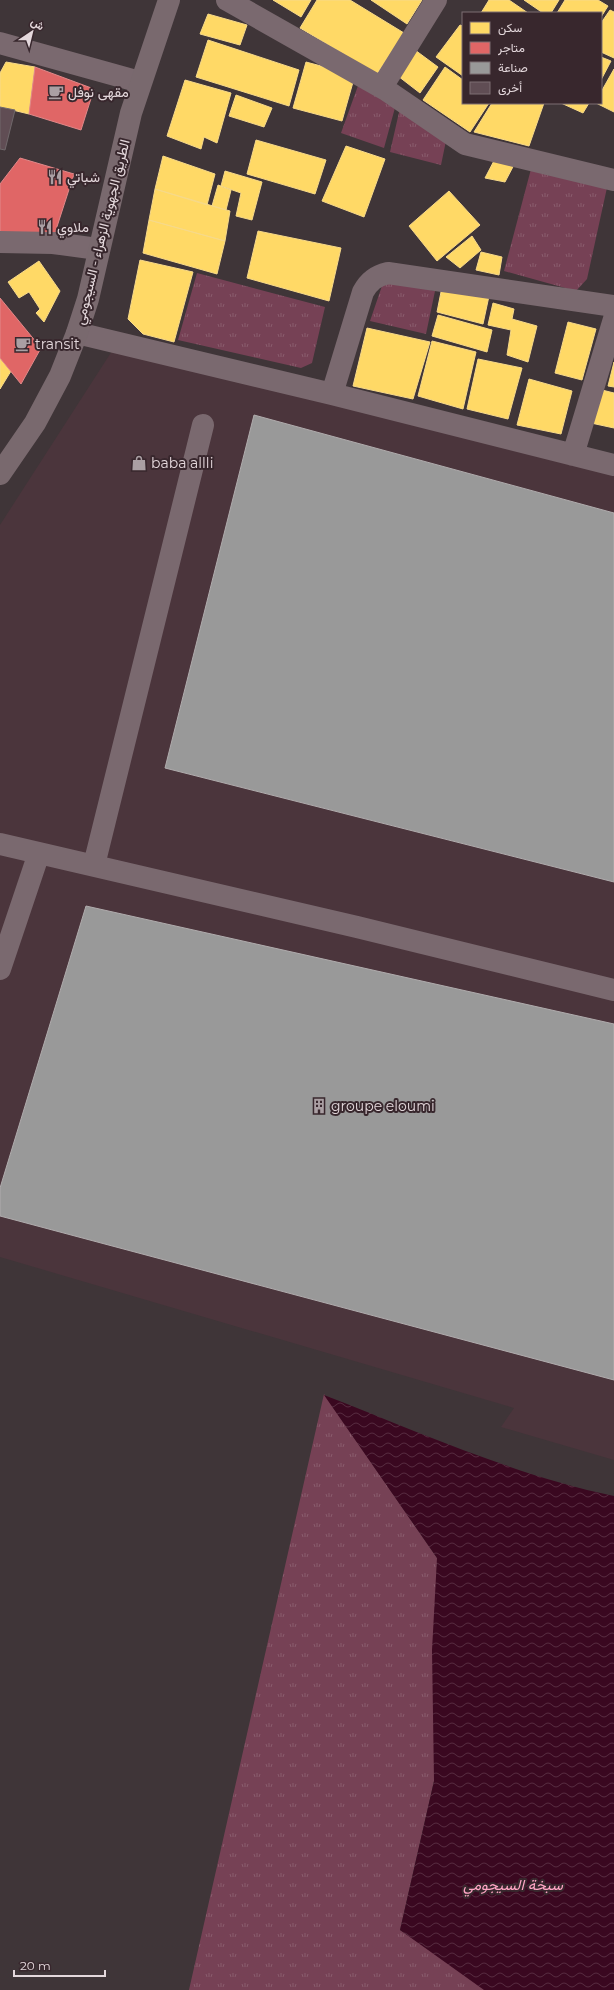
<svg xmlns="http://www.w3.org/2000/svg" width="614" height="1990" font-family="Montserrat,Vazirmatn,sans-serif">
  <defs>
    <pattern id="grass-tufts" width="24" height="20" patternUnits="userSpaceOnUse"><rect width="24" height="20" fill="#764155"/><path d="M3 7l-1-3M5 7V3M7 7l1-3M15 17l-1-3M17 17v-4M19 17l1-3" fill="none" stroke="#895c6d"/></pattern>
    <pattern id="water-waves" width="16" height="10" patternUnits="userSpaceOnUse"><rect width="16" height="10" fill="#3a0820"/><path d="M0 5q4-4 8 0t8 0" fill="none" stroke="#562b40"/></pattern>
  </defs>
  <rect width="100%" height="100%" fill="#3f3538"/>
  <path fill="#4b353c" d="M 112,351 L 614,471 L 614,1460 L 501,1427 L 514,1408 L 0,1257 L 0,525 Z"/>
  <path fill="url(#grass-tufts)" d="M 359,83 L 396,104 L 384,148 L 341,133 Z
    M 400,108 L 447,136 L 441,165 L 390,152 Z
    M 531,169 L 608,183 L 587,279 L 576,291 L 504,271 Z
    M 197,273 L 325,307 L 312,363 L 301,368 L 178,340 Z
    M 384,280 L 435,291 L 426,334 L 370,321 Z
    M 324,1394 L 437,1558 L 434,1781 L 400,1930 L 490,1990 L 189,1990 Z"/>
  <path fill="url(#water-waves)" d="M 324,1395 C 419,1432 514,1475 614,1496 L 614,1990 L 484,1990 L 400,1930 L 434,1781 L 432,1650 L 437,1558 Z"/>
  <path fill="#ffd966" stroke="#f7d989" d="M 273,0 L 311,0 L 301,17 Z
    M 317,0 L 350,0 L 404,33 L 377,74 L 300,28 Z
    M 371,0 L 422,0 L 407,24 Z
    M 489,0 L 509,0 L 528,13 L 481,13 Z
    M 524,0 L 559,0 L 551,13 L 543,13 Z
    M 565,0 L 598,0 L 608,6 L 601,17 L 601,13 L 557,13 Z
    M 610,10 L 614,12 L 614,58 L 601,52 L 601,23 Z
    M 208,14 L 247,25 L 240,45 L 200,34 Z
    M 460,25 L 463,26 L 463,76 L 436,57 Z
    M 208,40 L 299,70 L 289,106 L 196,77 Z
    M 415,50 L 438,67 L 420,93 L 398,76 Z
    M 601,57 L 611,61 L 601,80 Z
    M 6,62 L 35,67 L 29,114 L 0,107 L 0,73 Z
    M 306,62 L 355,75 L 342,121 L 293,108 Z
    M 445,67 L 463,80 L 463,103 L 489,103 L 470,132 L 423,100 Z
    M 614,69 L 614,112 L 596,103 L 601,103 L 601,92 Z
    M 185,80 L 231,93 L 217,143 L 204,137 L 201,149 L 167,136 Z
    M 236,95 L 272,108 L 264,127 L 229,116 Z
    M 492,103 L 544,103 L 529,146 L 474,132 Z
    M 561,103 L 589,103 L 583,113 Z
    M 256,140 L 326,160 L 315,194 L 247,174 Z
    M 346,146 L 385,159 L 364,217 L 322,201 Z
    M 497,155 L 516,161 L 505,182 L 485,178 Z
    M 163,156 L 215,174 L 207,205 L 155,189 Z
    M 225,171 L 262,182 L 252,220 L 236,216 L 241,193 L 221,186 Z
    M 218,185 L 231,190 L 226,210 L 212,206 Z
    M 155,189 L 230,211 L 225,241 L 149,220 Z
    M 449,191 L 480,225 L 437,261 L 409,226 Z
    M 149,220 L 225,241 L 217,274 L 143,253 Z
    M 258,231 L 341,248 L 329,301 L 247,278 Z
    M 472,236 L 481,250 L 460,268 L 446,257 Z
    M 481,252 L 502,257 L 499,275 L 476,270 Z
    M 140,260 L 193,272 L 174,342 L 143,334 L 128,319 Z
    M 39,261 L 60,291 L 44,322 L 36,313 L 40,309 L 29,292 L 19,298 L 8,282 Z
    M 442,287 L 489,296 L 483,324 L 437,312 Z
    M 493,303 L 514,309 L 512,319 L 537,326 L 528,362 L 507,355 L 511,330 L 488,325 Z
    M 438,315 L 492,330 L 487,352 L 432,336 Z
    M 568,322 L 596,329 L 582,380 L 555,373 Z
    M 367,328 L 430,342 L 413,399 L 353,386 Z
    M 432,341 L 476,352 L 463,409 L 418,396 Z
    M 0,358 L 11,371 L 0,389 Z
    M 478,359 L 522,368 L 508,419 L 467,409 Z
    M 614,362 L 614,387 L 608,386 Z
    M 529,379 L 572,391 L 561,434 L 517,425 Z
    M 602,390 L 614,393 L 614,428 L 591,423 Z"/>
  <path fill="#e06666" stroke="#e18889" d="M 35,67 L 94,89 L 81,130 L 29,114 Z
    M 20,158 L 74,174 L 53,239 L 0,232 L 0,184 Z
    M 0,298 L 41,348 L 21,384 L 0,358 Z"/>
  <path fill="#999" stroke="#b0acad" d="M 254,415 L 614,513 L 614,882 L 165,768 Z
    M 86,906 L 614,1024 L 614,1380 L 0,1216 L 0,1188 Z"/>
  <path fill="#604d54" stroke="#70686b" d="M 0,107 L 15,110 L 5,150 L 0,149 Z"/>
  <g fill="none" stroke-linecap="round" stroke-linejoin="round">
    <path stroke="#7a696f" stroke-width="22" d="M 227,0 L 386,90 L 465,144 L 614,180
      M 0,43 L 140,82
      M 382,87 L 436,0
      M 0,242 L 53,243 L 98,249
      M 77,333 L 332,394 L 614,465
      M 332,394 L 363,292 C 369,281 376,276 388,273 L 614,306
      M 573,455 L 614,319
      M 0,844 L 357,927 L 614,990
      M 94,865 L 203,425
      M 0,969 L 39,853"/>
    <path stroke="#79696e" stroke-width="22" d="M 0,474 L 35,423 L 60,376 L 77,333 L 88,299 L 131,113 L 169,0"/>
  </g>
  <defs>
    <g id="cafe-bare" transform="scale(1.2)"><path d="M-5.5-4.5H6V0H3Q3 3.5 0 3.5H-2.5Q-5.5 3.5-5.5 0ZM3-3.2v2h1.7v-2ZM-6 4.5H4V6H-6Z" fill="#aa9fa3" stroke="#38272d" stroke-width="2.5" paint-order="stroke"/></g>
    <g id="restaurant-bare" transform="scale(1.2)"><path d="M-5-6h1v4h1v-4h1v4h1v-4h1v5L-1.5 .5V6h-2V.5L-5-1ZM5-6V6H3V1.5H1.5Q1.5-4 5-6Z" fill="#aa9fa3" stroke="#38272d" stroke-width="2.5" paint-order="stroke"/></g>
    <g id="shop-bare" transform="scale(1.2)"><path d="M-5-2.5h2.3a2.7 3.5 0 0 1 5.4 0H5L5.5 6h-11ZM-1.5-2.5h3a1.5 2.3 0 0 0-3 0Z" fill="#aa9fa3" stroke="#38272d" stroke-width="2.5" paint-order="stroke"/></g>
    <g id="building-bare" transform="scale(1.2)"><path d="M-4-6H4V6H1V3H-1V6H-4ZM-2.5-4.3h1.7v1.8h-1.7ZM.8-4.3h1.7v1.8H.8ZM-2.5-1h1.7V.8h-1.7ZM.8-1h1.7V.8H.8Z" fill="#aa9fa3" stroke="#38272d" stroke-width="2.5" paint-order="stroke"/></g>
  </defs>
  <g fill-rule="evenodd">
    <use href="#cafe-bare" x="56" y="92"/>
    <use href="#restaurant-bare" x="55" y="177"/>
    <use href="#restaurant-bare" x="45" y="227"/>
    <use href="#cafe-bare" x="23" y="344"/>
    <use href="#shop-bare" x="139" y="463"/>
    <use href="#building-bare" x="319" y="1106"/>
  </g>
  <g text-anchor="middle" stroke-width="4" stroke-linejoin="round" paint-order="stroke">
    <g font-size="14" fill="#e4d8dc" stroke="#38272d" text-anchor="start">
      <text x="68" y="97">مقهى نوفل</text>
      <text x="67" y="182">شباتي</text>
      <text x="57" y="232">ملاوي</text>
      <text x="35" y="349">transit</text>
      <text x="151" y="468">baba allli</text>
      <text x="331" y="1111">groupe eloumi</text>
    </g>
    <g font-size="14" fill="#e4d8dc" stroke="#38272d">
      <text transform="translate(102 232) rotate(-76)" y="5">الطريق الجهوية الزهراء - السيجومي</text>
    </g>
    <g font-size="15" font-style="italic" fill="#ffa6c5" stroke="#38272d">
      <text x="513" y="1890">سبخة السيجومي</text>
    </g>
  </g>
  <rect x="462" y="12" width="140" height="92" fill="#38272d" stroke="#7d6e73"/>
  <rect x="470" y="22" width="20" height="12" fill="#ffd966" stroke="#7d6e73"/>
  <text x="498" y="32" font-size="12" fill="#e4d8dc">سكن</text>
  <rect x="470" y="42" width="20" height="12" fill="#e06666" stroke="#7d6e73"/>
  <text x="498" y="52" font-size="12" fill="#e4d8dc">متاجر</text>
  <rect x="470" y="62" width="20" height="12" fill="#999999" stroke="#7d6e73"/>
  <text x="498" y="72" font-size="12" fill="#e4d8dc">صناعة</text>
  <rect x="470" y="82" width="20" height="12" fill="#604d54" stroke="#7d6e73"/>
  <text x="498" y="92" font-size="12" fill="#e4d8dc">أخرى</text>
  <g transform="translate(32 32) rotate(35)" stroke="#38272d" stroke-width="3" paint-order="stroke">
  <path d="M0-3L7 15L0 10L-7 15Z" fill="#e4d8dc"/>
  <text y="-6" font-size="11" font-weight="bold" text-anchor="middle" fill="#e4d8dc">ش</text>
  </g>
  <path d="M14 1970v6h91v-6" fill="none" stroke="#e4d8dc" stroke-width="2"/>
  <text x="20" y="1970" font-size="12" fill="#e4d8dc" stroke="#38272d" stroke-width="3" paint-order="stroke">20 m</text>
</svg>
